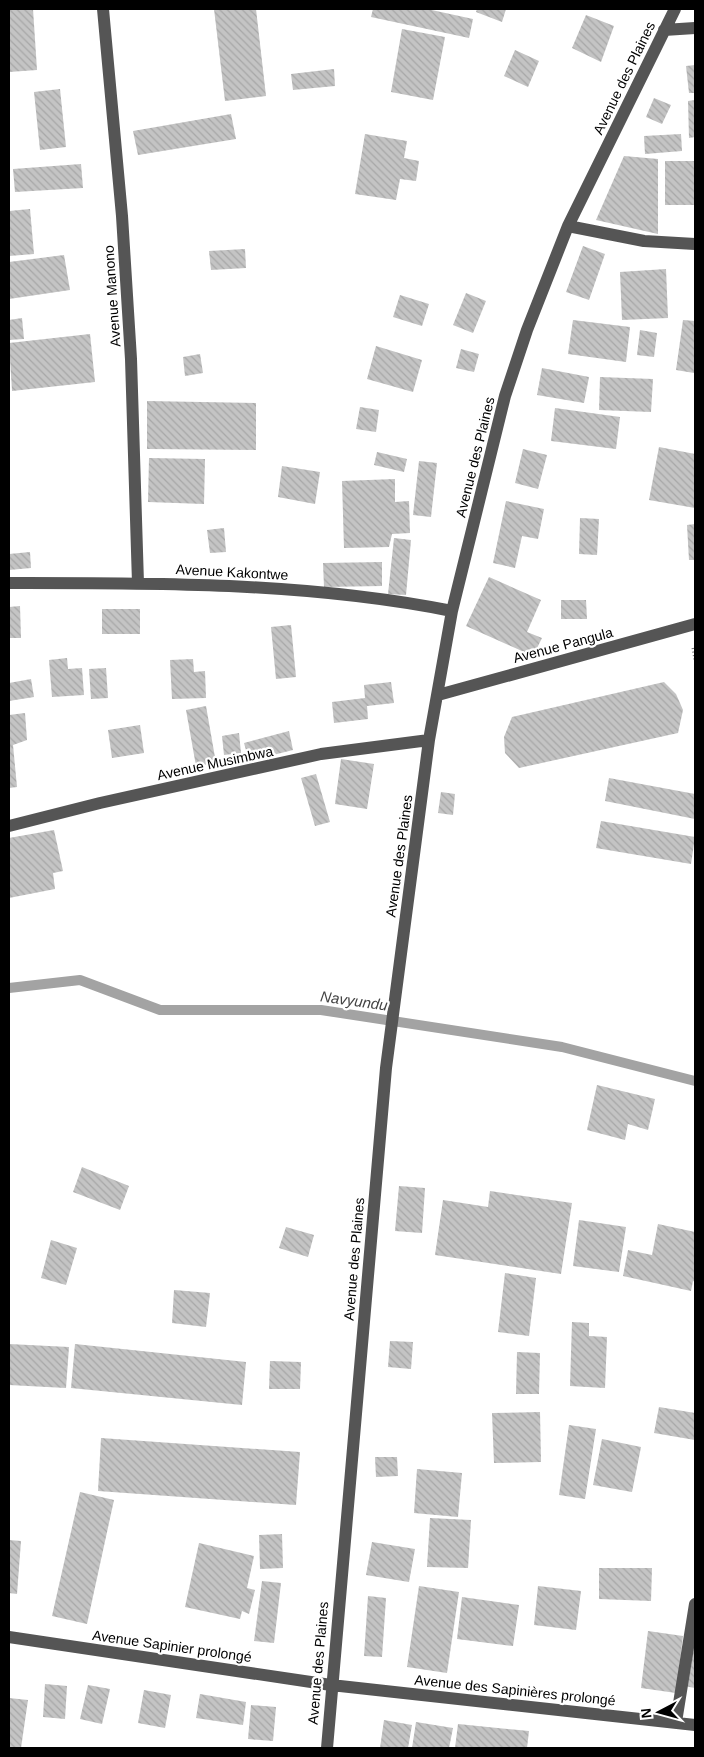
<svg xmlns="http://www.w3.org/2000/svg" width="704" height="1757" font-family="Arial,sans-serif">
  <defs>
    <pattern id="building-back-hatch" width="6" height="6" patternUnits="userSpaceOnUse" patternTransform="scale(1.25)"><rect width="6" height="6" fill="#c4c4c4"/><path d="M-1 5l2 2M0 0l6 6M5-1l2 2" fill="none" stroke="#a7a7a7"/></pattern>
  </defs>
  <rect width="100%" height="100%" fill="#fff"/>
  <g fill="none" stroke-linecap="round" stroke-linejoin="round">
    <path stroke="#a3a3a3" stroke-width="10" d="M 9,988 L 80,980 L 160,1010 L 321,1010 L 562,1047 L 695,1081"/>
  </g>
  <path fill="url(#building-back-hatch)" d="M 9,9 L 33,9 L 37,70 L 9,72 Z
    M 214,9 L 256,9 L 266,96 L 225,101 Z
    M 373,9 L 427,9 L 473,19 L 469,38 L 371,17 Z
    M 477,9 L 506,9 L 502,22 L 476,12 Z
    M 586,15 L 614,26 L 601,62 L 572,48 Z
    M 402,29 L 445,37 L 433,100 L 391,92 Z
    M 515,50 L 539,61 L 528,87 L 504,76 Z
    M 695,65 L 695,93 L 689,93 L 686,66 Z
    M 334,69 L 335,86 L 293,90 L 291,74 Z
    M 60,89 L 66,147 L 40,150 L 34,92 Z
    M 654,98 L 671,105 L 662,124 L 646,117 Z
    M 695,100 L 695,137 L 689,138 L 688,101 Z
    M 231,114 L 236,139 L 138,155 L 133,131 Z
    M 365,134 L 407,141 L 404,158 L 419,161 L 416,181 L 400,179 L 396,200 L 355,194 Z
    M 681,134 L 682,151 L 645,154 L 644,136 Z
    M 624,156 L 658,159 L 658,234 L 596,220 Z
    M 665,161 L 695,161 L 695,205 L 665,205 Z
    M 81,164 L 83,188 L 15,192 L 13,169 Z
    M 30,209 L 34,254 L 9,256 L 9,211 Z
    M 583,246 L 605,254 L 589,300 L 566,292 Z
    M 245,249 L 246,268 L 211,270 L 209,251 Z
    M 64,255 L 70,290 L 9,299 L 9,262 Z
    M 666,269 L 668,318 L 622,320 L 620,272 Z
    M 466,293 L 486,301 L 473,333 L 453,325 Z
    M 400,295 L 429,304 L 422,326 L 393,317 Z
    M 22,318 L 24,339 L 9,340 L 9,320 Z
    M 573,320 L 630,327 L 626,362 L 568,354 Z
    M 683,320 L 695,321 L 694,373 L 676,370 Z
    M 640,330 L 657,333 L 654,357 L 637,355 Z
    M 90,334 L 95,382 L 12,391 L 9,343 Z
    M 376,346 L 422,360 L 413,392 L 367,379 Z
    M 461,349 L 479,354 L 474,372 L 456,368 Z
    M 200,354 L 203,373 L 185,376 L 183,357 Z
    M 542,368 L 589,377 L 584,403 L 537,395 Z
    M 600,377 L 653,379 L 651,412 L 599,410 Z
    M 147,401 L 256,403 L 256,450 L 147,449 Z
    M 360,407 L 379,410 L 376,432 L 356,429 Z
    M 555,408 L 620,417 L 616,449 L 551,441 Z
    M 659,447 L 695,454 L 695,508 L 649,500 Z
    M 523,449 L 547,455 L 538,489 L 515,483 Z
    M 377,452 L 407,459 L 404,472 L 374,465 Z
    M 149,458 L 205,459 L 204,504 L 148,502 Z
    M 419,461 L 437,463 L 431,517 L 413,515 Z
    M 282,466 L 320,472 L 315,504 L 278,497 Z
    M 395,479 L 395,502 L 409,501 L 410,533 L 392,534 L 389,547 L 344,548 L 342,481 Z
    M 506,501 L 544,509 L 538,539 L 522,536 L 515,568 L 493,563 Z
    M 580,518 L 599,519 L 597,555 L 579,554 Z
    M 695,524 L 695,560 L 689,560 L 687,525 Z
    M 224,528 L 226,552 L 210,553 L 207,530 Z
    M 394,538 L 411,540 L 406,595 L 388,594 Z
    M 30,552 L 31,568 L 9,570 L 9,554 Z
    M 382,562 L 382,586 L 324,587 L 323,563 Z
    M 489,577 L 541,600 L 527,632 L 542,638 L 533,656 L 466,626 Z
    M 561,600 L 586,600 L 587,619 L 561,619 Z
    M 20,606 L 21,638 L 9,638 L 9,607 Z
    M 102,609 L 140,609 L 140,634 L 102,634 Z
    M 291,625 L 296,677 L 276,679 L 271,627 Z
    M 67,658 L 68,669 L 82,668 L 84,695 L 52,697 L 49,660 Z
    M 193,659 L 194,672 L 205,671 L 206,698 L 172,699 L 170,660 Z
    M 106,668 L 108,698 L 91,699 L 89,669 Z
    M 31,679 L 34,697 L 9,701 L 9,683 Z
    M 391,682 L 394,703 L 367,706 L 368,719 L 334,723 L 332,702 L 365,698 L 364,685 Z
    M 664,682 L 676,694 L 683,710 L 678,733 L 519,768 L 505,753 L 504,737 L 512,717 Z
    M 206,706 L 216,763 L 196,766 L 186,710 Z
    M 25,713 L 27,740 L 13,745 L 17,787 L 9,788 L 9,715 Z
    M 140,725 L 144,753 L 112,758 L 108,730 Z
    M 289,731 L 293,750 L 249,761 L 244,743 Z
    M 239,733 L 241,753 L 224,755 L 222,736 Z
    M 341,759 L 374,764 L 367,809 L 335,804 Z
    M 316,774 L 330,822 L 315,826 L 301,778 Z
    M 609,778 L 695,794 L 695,819 L 605,801 Z
    M 441,792 L 455,794 L 453,815 L 438,813 Z
    M 601,821 L 695,837 L 691,864 L 596,848 Z
    M 54,830 L 63,871 L 53,873 L 55,889 L 9,898 L 9,838 Z
    M 597,1085 L 655,1099 L 648,1130 L 628,1124 L 625,1140 L 587,1130 Z
    M 82,1167 L 129,1186 L 120,1210 L 73,1192 Z
    M 399,1186 L 425,1188 L 422,1233 L 395,1231 Z
    M 490,1191 L 572,1203 L 561,1274 L 435,1255 L 443,1200 L 488,1207 Z
    M 579,1220 L 626,1227 L 619,1272 L 573,1266 Z
    M 658,1224 L 695,1232 L 695,1282 L 693,1281 L 691,1291 L 623,1276 L 628,1250 L 652,1255 Z
    M 286,1227 L 314,1235 L 308,1257 L 279,1248 Z
    M 51,1240 L 77,1248 L 66,1285 L 41,1278 Z
    M 505,1273 L 536,1278 L 529,1336 L 498,1332 Z
    M 174,1290 L 210,1293 L 206,1327 L 172,1323 Z
    M 572,1322 L 589,1323 L 589,1336 L 607,1337 L 605,1388 L 570,1386 Z
    M 390,1341 L 413,1342 L 411,1369 L 388,1367 Z
    M 9,1344 L 69,1347 L 66,1388 L 9,1385 Z
    M 75,1344 L 246,1362 L 242,1405 L 71,1388 Z
    M 517,1352 L 540,1353 L 539,1394 L 516,1394 Z
    M 270,1361 L 301,1362 L 300,1389 L 269,1389 Z
    M 659,1407 L 695,1413 L 695,1440 L 654,1433 Z
    M 540,1412 L 541,1462 L 494,1463 L 492,1413 Z
    M 569,1425 L 596,1429 L 585,1499 L 559,1495 Z
    M 101,1438 L 300,1452 L 296,1505 L 98,1491 Z
    M 602,1439 L 641,1447 L 632,1492 L 593,1485 Z
    M 375,1457 L 397,1457 L 398,1476 L 376,1477 Z
    M 417,1469 L 462,1473 L 458,1517 L 414,1513 Z
    M 80,1492 L 114,1500 L 87,1624 L 52,1616 Z
    M 430,1518 L 471,1520 L 468,1568 L 427,1567 Z
    M 282,1534 L 283,1568 L 260,1569 L 259,1535 Z
    M 9,1540 L 21,1541 L 17,1594 L 9,1593 Z
    M 372,1542 L 415,1549 L 409,1582 L 366,1575 Z
    M 199,1543 L 254,1556 L 247,1588 L 255,1590 L 249,1614 L 242,1611 L 240,1619 L 185,1607 Z
    M 599,1568 L 652,1568 L 651,1601 L 599,1599 Z
    M 262,1581 L 281,1583 L 274,1643 L 254,1641 Z
    M 419,1586 L 459,1592 L 447,1673 L 407,1667 Z
    M 538,1586 L 581,1591 L 576,1630 L 534,1625 Z
    M 368,1596 L 386,1598 L 382,1657 L 364,1656 Z
    M 462,1597 L 519,1605 L 513,1646 L 457,1639 Z
    M 695,1628 L 695,1688 L 684,1686 Z
    M 648,1631 L 683,1636 L 676,1693 L 641,1688 Z
    M 45,1684 L 67,1686 L 65,1719 L 43,1717 Z
    M 88,1685 L 110,1689 L 102,1724 L 80,1719 Z
    M 144,1690 L 171,1695 L 165,1728 L 138,1723 Z
    M 200,1694 L 246,1702 L 243,1725 L 196,1718 Z
    M 9,1698 L 28,1700 L 21,1748 L 9,1748 Z
    M 251,1705 L 276,1707 L 273,1741 L 248,1739 Z
    M 384,1720 L 412,1725 L 408,1748 L 380,1748 Z
    M 416,1722 L 453,1728 L 449,1748 L 412,1748 Z
    M 458,1724 L 529,1731 L 527,1748 L 455,1748 Z"/>
  <g fill="none" stroke-linecap="round" stroke-linejoin="round">
    <path stroke="#777" stroke-width="3" stroke-dasharray="1 2.5" stroke-linecap="butt" d="M 693,648 L 695,660"/>
    <path stroke="#555" stroke-width="12" d="M 103,9 L 122,216 L 131,359 L 138,583
      M 664,30 L 695,28
      M 568,226 L 644,241 L 695,244
      M 9,583 C 156,583 307,582 452,611
      M 438,695 L 695,624
      M 9,826 L 100,803 L 321,754 L 429,740
      M 9,1637 L 331,1685 L 695,1725
      M 676,1722 L 695,1604
      M 327,1748 L 386,1068 L 429,740 L 452,611 L 505,396 L 527,330 L 568,226 L 675,9"/>
  </g>
  <g text-anchor="middle" stroke-width="4.5" stroke-linejoin="round" paint-order="stroke">
    <g font-size="14" fill="#000" stroke="#fff">
      <text transform="translate(624 78) rotate(-64)" y="5">Avenue des Plaines</text>
      <text transform="translate(112 296) rotate(-94)" y="5">Avenue Manono</text>
      <text transform="translate(475 457) rotate(-76)" y="5">Avenue des Plaines</text>
      <text transform="translate(232 572) rotate(3)" y="5">Avenue Kakontwe</text>
      <text transform="translate(563 645) rotate(-15)" y="5">Avenue Pangula</text>
      <text transform="translate(215 763) rotate(-12)" y="5">Avenue Musimbwa</text>
      <text transform="translate(399 856) rotate(-82)" y="5">Avenue des Plaines</text>
      <text transform="translate(354 1259) rotate(-85)" y="5">Avenue des Plaines</text>
      <text transform="translate(172 1646) rotate(8)" y="5">Avenue Sapinier prolongé</text>
      <text transform="translate(318 1663) rotate(-85)" y="5">Avenue des Plaines</text>
      <text transform="translate(515 1690) rotate(6)" y="5">Avenue des Sapinières prolongé</text>
    </g>
    <g font-size="15" font-style="italic" fill="#444" stroke="#fff">
      <text transform="translate(354 1001) rotate(8)" y="5">Navyundu</text>
    </g>
  </g>
  <rect width="704" height="1757" fill="none" stroke="#000000" stroke-width="20"/>
  <g transform="translate(659 1712) rotate(264)" stroke="#ffffff" stroke-width="4" paint-order="stroke">
  <path d="M0-4L9 19L0 12L-9 19Z" fill="#000000"/>
  <text y="-8" font-size="14" font-weight="bold" text-anchor="middle" fill="#000000">N</text>
  </g>
</svg>
